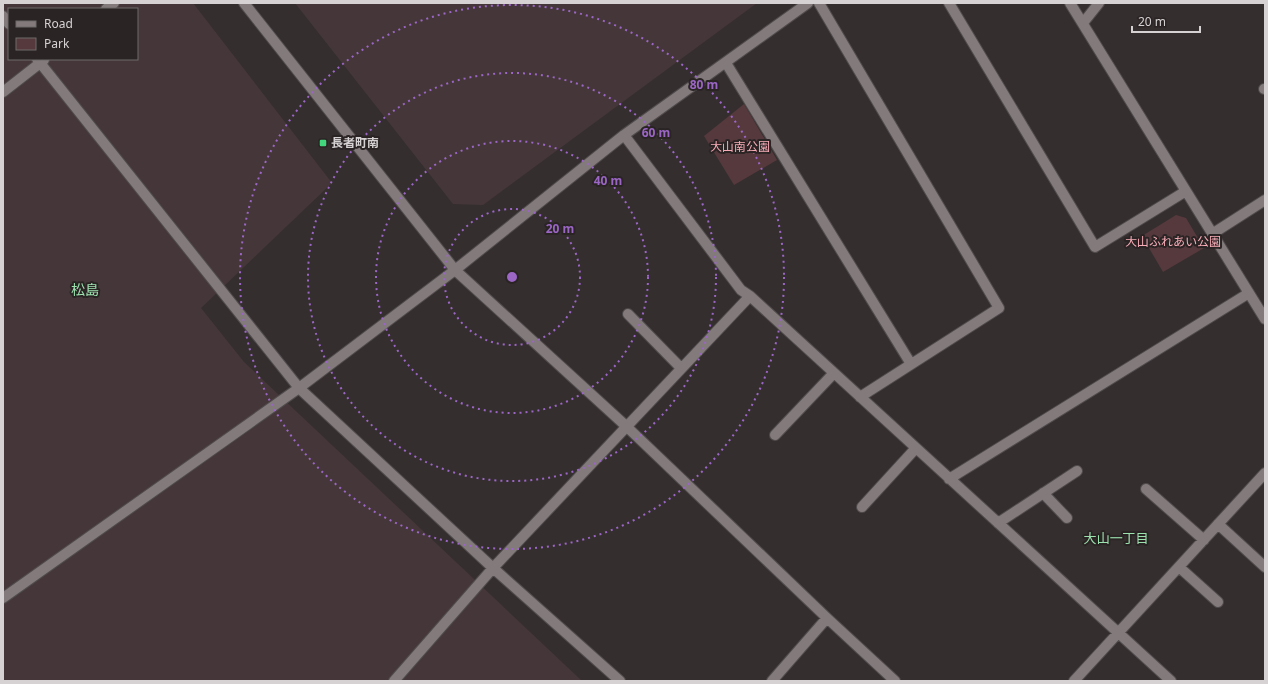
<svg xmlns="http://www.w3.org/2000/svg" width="1268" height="684" font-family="'Noto Sans','Noto Sans JP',sans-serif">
  <rect width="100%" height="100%" fill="#352e2f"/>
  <path fill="#453739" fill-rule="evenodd" d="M 3,3 L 193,3 L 332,183 L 201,308 L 244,362 L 582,681 L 3,681 ZM 9,9 L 137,9 L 137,59 L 9,59 Z
    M 295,3 L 757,3 L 483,205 L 453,204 Z"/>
  <path fill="#55393d" d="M 744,104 L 777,160 L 734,185 L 704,136 Z
    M 1176,215 L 1186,218 L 1204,248 L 1163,272 L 1142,236 Z"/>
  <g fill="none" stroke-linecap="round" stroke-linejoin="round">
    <g stroke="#504b4c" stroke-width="12">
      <path id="minor" d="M 244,3 L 455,270 L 626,426 L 827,618 L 895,681
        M 819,3 L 999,308 L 860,397
        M 949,3 L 1095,247 L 1186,191
        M 1070,3 L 1265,319
        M 106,9 L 114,3
        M 3,16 L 9,24
        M 1083,23 L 1099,3
        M 37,59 L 299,388 L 493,568 L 620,681
        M 726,63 L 911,364
        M 1264,89 L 1265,89
        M 3,92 L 44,60
        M 624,135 L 741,290 L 750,296 L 1171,681
        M 1212,234 L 1265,200
        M 628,314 L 681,368
        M 775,435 L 834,373
        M 949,479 L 1249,293
        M 1146,489 L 1204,540
        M 1043,493 L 1067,518
        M 862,507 L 916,448
        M 998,523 L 1077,471
        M 1218,524 L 1265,567
        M 1179,567 L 1218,602
        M 3,598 L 299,388 L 455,270 L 624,135 L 808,3
        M 394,681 L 493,568 L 750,296
        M 772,681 L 827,618
        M 1074,681 L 1265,473"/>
    </g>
    <use href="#minor" stroke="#827a7b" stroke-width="10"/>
  </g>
  <g fill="none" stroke="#9b66c6" stroke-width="2" stroke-dasharray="2 4">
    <circle cx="512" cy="277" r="68"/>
    <circle cx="512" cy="277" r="136"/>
    <circle cx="512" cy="277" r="204"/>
    <circle cx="512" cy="277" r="272"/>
  </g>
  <rect fill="#42d77c" stroke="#2b2425" stroke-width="1.5" x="319" y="139" width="8" height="8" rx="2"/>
  <g text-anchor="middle" stroke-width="4" stroke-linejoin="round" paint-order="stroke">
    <g font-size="12" font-weight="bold" fill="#d6d2d3" stroke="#2b2425" text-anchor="start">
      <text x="331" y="147">長者町南</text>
    </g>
    <g font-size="12" fill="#f8adb8" stroke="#2b2425">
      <text x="740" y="151">大山南公園</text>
      <text x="1173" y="246">大山ふれあい公園</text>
    </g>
    <g font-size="13" fill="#9ce2af" stroke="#2b2425">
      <text x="1116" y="543">大山一丁目</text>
    </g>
    <g font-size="14" fill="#9ce2af" stroke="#2b2425">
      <text x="85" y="295">松島</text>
    </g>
  </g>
  <circle cx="512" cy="277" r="6" fill="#9b66c6" stroke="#2b2425" stroke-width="2"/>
  <g font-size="12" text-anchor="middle" font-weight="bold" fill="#9b66c6" stroke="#2b2425" stroke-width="4" stroke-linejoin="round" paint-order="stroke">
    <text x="704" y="89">80 m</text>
    <text x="656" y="137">60 m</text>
    <text x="608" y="185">40 m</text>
    <text x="560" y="233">20 m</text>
  </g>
  <rect width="1268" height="684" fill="none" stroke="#d6d2d3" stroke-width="8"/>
  <rect x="8" y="8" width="130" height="52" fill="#2b2425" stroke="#6f6a6b"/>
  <rect x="16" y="21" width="20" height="6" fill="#827a7b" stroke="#6f6a6b"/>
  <text x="44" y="28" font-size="12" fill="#d6d2d3">Road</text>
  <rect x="16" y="38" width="20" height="12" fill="#55393d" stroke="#6f6a6b"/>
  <text x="44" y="48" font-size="12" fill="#d6d2d3">Park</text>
  <path d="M1132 26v6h68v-6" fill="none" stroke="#d6d2d3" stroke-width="2"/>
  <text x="1138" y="26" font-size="12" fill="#d6d2d3" stroke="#2b2425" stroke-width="3" paint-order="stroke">20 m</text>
</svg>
